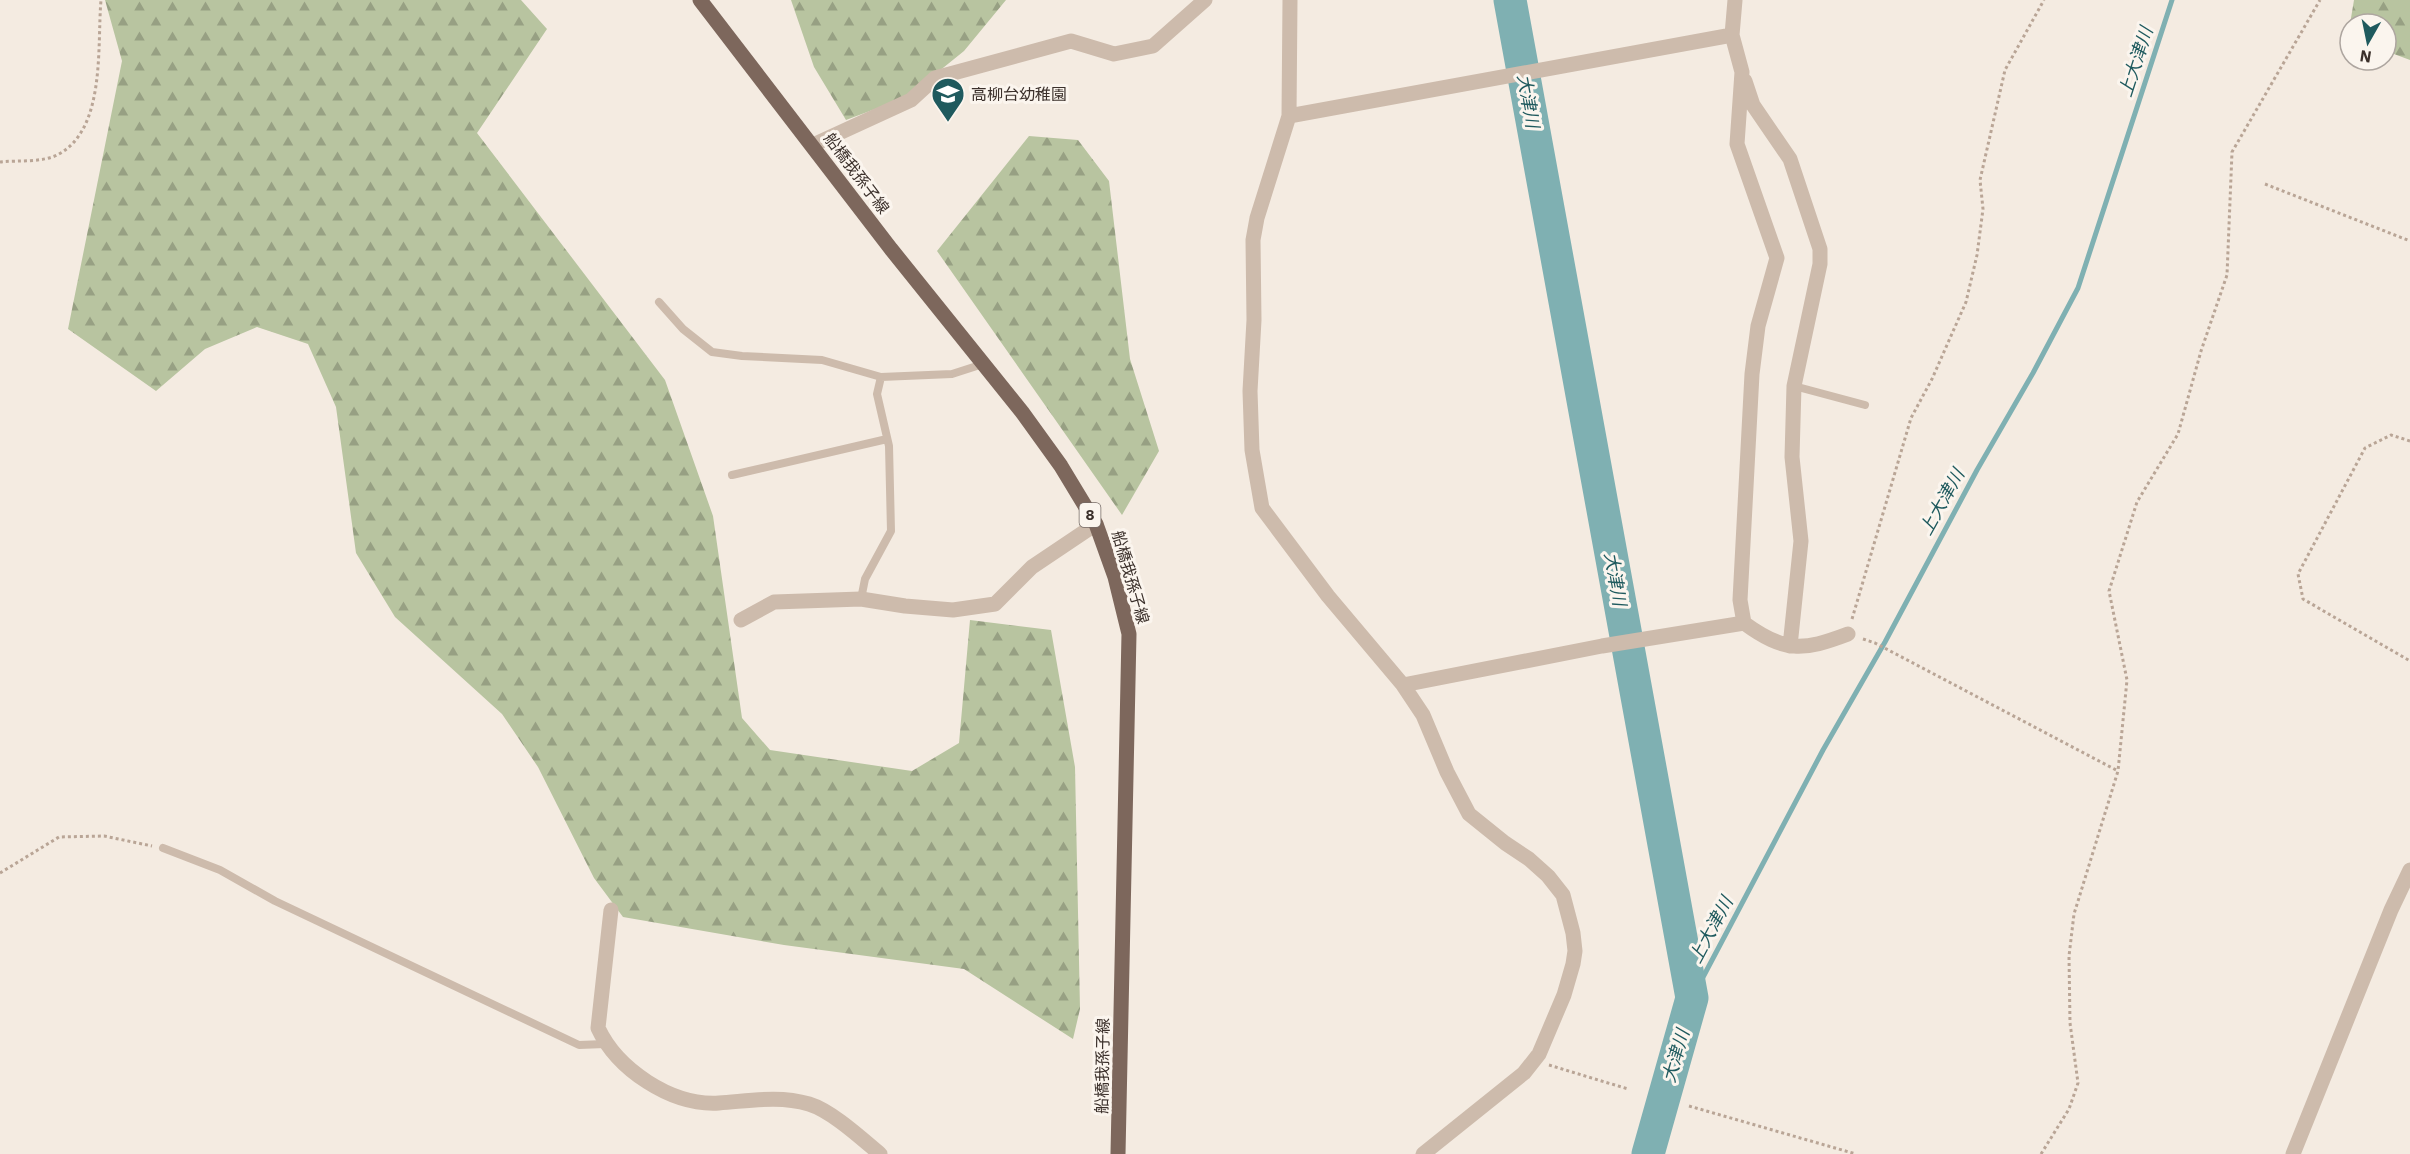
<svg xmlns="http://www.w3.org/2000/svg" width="2410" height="1154" font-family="'IBM Plex Sans','Noto Sans JP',sans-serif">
  <defs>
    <pattern id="forest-firs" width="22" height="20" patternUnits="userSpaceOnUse" patternTransform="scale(1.5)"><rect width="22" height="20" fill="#b8c4a0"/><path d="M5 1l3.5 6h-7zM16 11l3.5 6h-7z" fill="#97a083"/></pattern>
  </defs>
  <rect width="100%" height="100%" fill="#f4ebe1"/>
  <path fill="url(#forest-firs)" d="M 105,0 L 521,0 L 547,29 L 477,133 L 665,380 L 713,516 L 742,718 L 770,750 L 912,771 L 959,743 L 970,620 L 1051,630 L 1075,767 L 1080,1009 L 1073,1039 L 964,969 L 784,945 L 623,917 L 594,878 L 538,767 L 502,714 L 395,617 L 356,553 L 336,407 L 308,344 L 257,327 L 205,349 L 156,391 L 68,329 L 122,61 Z
    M 791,0 L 1006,0 L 964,51 L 907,97 L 846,120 L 814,67 Z
    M 2354,0 L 2410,0 L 2410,60 L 2386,51 L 2386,24 L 2350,24 L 2350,37 L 2348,36 Z
    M 1029,136 L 1078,140 L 1109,181 L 1130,359 L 1159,451 L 1122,515 L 937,251 Z"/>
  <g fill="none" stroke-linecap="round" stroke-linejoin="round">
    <path stroke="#7fb0b2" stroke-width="5" d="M 1692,998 L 1823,750 L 1885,642 L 1977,470 L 2033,373 L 2078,288 L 2172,0"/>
    <path stroke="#7fb0b2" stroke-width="33" d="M 1510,0 L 1692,998 L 1648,1154"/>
    <path stroke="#b9a596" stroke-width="3" stroke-dasharray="3 3" stroke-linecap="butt" d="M 0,162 C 18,160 43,163 59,154 C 106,128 97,46 101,0
      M 2265,184 L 2410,241
      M 2410,441 L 2391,435 L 2365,448 L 2298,574 L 2303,599 L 2410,661
      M 1852,619 L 1911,418 L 1932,379 L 1966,302 L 1977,255 L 1983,209 L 1980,180 L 2005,70 L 2044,0
      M 1863,639 L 1875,643 L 2118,771
      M 0,873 L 59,837 L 104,836 L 152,846
      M 1549,1065 L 1628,1089
      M 1689,1106 L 1856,1154
      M 2041,1154 L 2069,1109 L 2078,1083 L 2070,1023 L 2069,956 L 2074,914 L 2118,771 L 2127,680 L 2109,591 L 2137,502 L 2178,434 L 2201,351 L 2227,275 L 2232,152 L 2320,0"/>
    <path stroke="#cdbbac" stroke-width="8" d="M 659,302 L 683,329 L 712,352 L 742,356 L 822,360 L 881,377 L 952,374 L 983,364
      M 1794,386 L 1865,405
      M 732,475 L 887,439
      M 861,599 L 865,579 L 891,531 L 889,446 L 877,394 L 881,377
      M 163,848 L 220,870 L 275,901 L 579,1045 L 605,1044"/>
    <path stroke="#cdbbac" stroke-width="15" d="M 1290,0 L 1289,116 L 1257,218 L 1253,240 L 1254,320 L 1250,391 L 1252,450 L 1262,508 L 1328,596 L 1403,685 L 1423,715 L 1447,772 L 1469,814 L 1505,843 L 1529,859 L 1548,876 L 1563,895 L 1573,933 L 1575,951 L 1573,964 L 1564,995 L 1539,1054 L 1524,1073 L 1423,1154
      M 1735,0 L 1732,35 L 1742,72 L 1737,144 L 1777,258 L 1758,326 L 1752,374 L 1740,600 L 1744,623 C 1785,653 1803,651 1848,634
      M 1745,81 L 1753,105 L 1790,159 L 1820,249 L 1820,264 L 1794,386 L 1792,457 L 1801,541 L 1790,646
      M 1289,116 L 1732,35
      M 813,145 L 911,100 L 935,78 L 1071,41 L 1114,54 L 1153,46 L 1205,0
      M 741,620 L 774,602 L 861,599 L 905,606 L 953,610 L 995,604 L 1032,567 L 1096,524
      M 1403,685 L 1602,646 L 1744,623
      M 611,910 L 598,1028 C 617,1069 671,1106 719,1103 C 749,1101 779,1095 809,1104 C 832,1111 862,1139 880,1154
      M 2293,1154 L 2391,910 L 2410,870"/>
    <path stroke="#7d675c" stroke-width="15" d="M 700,0 L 891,249 L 1022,412 L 1061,466 L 1096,524 L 1115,577 L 1129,634 L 1118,1154"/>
  </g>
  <defs>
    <g id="school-pin" transform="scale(1.725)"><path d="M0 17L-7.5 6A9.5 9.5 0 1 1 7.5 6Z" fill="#1f5a5e" stroke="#fbf5ee"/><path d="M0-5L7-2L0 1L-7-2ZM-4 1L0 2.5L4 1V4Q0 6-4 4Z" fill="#fff"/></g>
  </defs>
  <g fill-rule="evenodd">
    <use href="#school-pin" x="948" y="94"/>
  </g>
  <g text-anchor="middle" stroke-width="6" stroke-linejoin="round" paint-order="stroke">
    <rect fill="#fbf5ee" stroke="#756b66" stroke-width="1.5" x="1079.5" y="503" width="21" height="24" rx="4.5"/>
    <g font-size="15" font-weight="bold" fill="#3b302b">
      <text x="1090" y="520">8</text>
    </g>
    <g font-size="16" fill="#3b302b" stroke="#fbf5ee" text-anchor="start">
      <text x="971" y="100">高柳台幼稚園</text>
    </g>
    <g font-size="16" fill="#3b302b" stroke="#fbf5ee">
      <text transform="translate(857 173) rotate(53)" y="6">船橋我孫子線</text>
      <text transform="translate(1131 577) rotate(74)" y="6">船橋我孫子線</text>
      <text transform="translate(1102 1066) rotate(-89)" y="6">船橋我孫子線</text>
    </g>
    <g font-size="18" font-style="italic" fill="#1f5a5e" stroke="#fbf5ee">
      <text transform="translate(2136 62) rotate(-72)" y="6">上大津川</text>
      <text transform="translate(1528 101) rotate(80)" y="6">大津川</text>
      <text transform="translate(1942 502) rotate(-61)" y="6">上大津川</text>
      <text transform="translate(1615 579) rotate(80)" y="6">大津川</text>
      <text transform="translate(1711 930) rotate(-62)" y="6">上大津川</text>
      <text transform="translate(1676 1056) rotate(-74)" y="6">大津川</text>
    </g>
  </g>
  <g transform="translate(2368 42) rotate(189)"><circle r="28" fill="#fbf5ee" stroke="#aea6a0" stroke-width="1.5"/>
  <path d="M0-4.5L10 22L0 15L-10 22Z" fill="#1f5a5e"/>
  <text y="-9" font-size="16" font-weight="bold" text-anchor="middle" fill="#3b302b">N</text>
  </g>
</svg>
